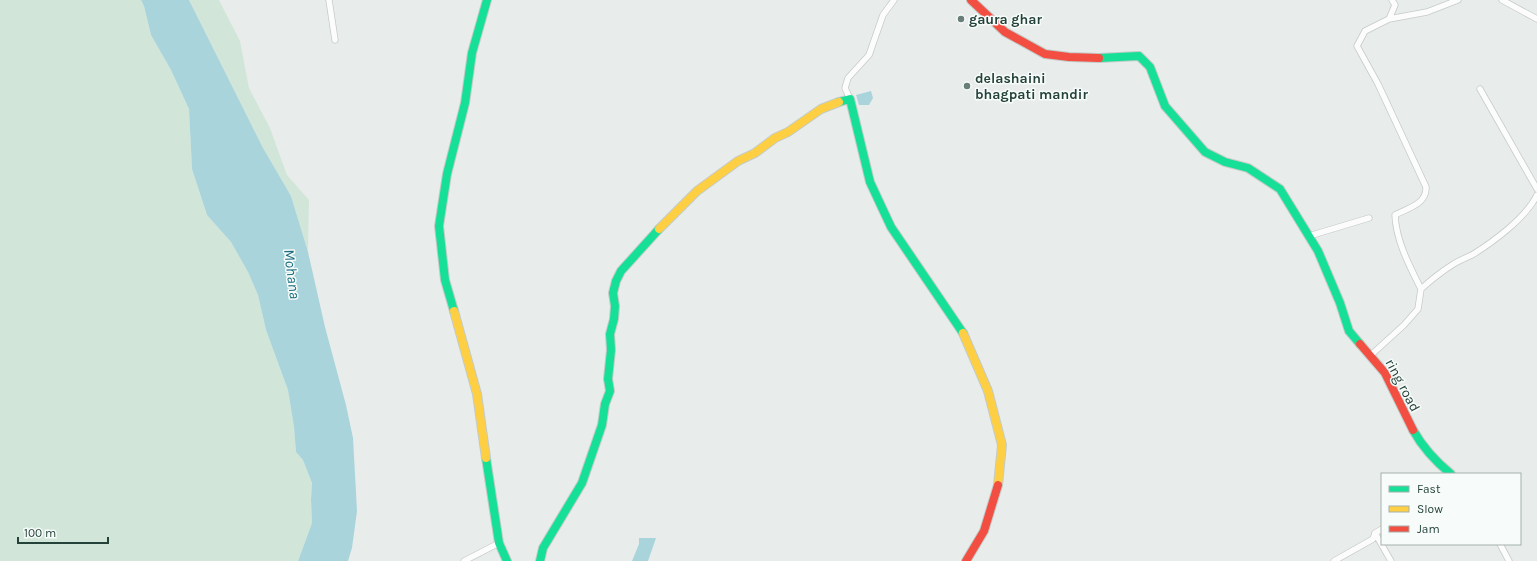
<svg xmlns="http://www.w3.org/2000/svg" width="1537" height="561" font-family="Karla,sans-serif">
  <rect width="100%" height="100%" fill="#e8edeb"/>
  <path fill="#d1e6d8" d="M 0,0 L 141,0 L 144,6 L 151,35 L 171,70 L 189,109 L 192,169 L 207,215 L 231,242 L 248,272 L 258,295 L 266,330 L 288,390 L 294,427 L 296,452 L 303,460 L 312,483 L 311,500 L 312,523 L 298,561 L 0,561 Z
    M 189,0 L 219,0 L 240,41 L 249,88 L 270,128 L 287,175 L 309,200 L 308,252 L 291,196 L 263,148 Z"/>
  <path fill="#a9d4db" d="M 141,0 L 189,0 L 263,148 L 291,196 L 308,252 L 325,327 L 346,405 L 353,438 L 357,511 L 352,548 L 348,561 L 298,561 L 312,523 L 311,500 L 312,483 L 303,460 L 296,452 L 294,427 L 288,390 L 266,330 L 258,295 L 248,272 L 231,242 L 207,215 L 192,169 L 189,109 L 171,70 L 151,35 L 144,6 Z
    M 871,91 L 873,98 L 869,105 L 859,105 L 856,95 Z
    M 639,538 L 656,538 L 648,561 L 632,561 L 639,544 Z"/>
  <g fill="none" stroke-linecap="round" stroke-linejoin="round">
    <g stroke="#c5cac8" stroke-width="7">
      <path id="street" d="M 329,0 L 335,40
        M 1392,0 L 1395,5 L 1389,19 L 1365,31 L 1357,46 L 1378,84 L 1426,187 C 1427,204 1408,208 1395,215 C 1396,241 1410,267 1421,289
        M 1502,0 L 1537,19
        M 1389,19 L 1427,12 L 1458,0
        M 1480,89 L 1537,189
        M 850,99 L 845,88 L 848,78 L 869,55 L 883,15 L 894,0
        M 1309,236 L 1369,218
        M 1371,355 L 1404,325 L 1418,309 L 1421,289 C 1431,280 1441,272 1452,265 C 1458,261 1465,258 1472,255 C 1493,242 1526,218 1537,195
        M 1375,533 L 1391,561
        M 1500,544 L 1509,561
        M 464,561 L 499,543
        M 1334,561 L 1373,539 L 1375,533 L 1382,529"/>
    </g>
    <g stroke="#c3cbc8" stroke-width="10">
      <path id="fast" d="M 1099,58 L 1139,56 L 1150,67 L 1165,106 L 1205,152 L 1225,162 L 1248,168 L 1280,189 L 1318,251 L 1340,303 L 1349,331 L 1360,344
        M 839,102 L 850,99 L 870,182 L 891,227 L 963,333
        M 454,311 L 445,280 L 439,226 L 447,174 L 465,103 L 472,53 L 487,0
        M 1413,430 C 1423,448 1435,461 1451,474
        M 486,458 L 499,543 L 507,561
        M 540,561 L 543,548 L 582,483 L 602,425 L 605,404 L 610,391 L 608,379 L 611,350 L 610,334 L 614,319 L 615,306 L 613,293 L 616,281 L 621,271 L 659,229"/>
    </g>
    <g stroke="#c3cbc8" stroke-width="10">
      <path id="slow" d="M 659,229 L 697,191 L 738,161 L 755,153 L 775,138 L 788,132 L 821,109 L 839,102
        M 454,311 L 477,394 L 486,458
        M 963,333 L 988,391 L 1002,445 L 998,485"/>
    </g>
    <g stroke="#c3cbc8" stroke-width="10">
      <path id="jam" d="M 971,0 L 1005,32 L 1045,54 L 1069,57 L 1099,58
        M 1360,344 L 1385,373 L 1413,430
        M 966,561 L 984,531 L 998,485"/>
    </g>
    <use href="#street" stroke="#fcfcfc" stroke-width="5.5"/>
    <use href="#fast" stroke="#16e098" stroke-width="8"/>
    <use href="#slow" stroke="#ffcf43" stroke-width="8"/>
    <use href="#jam" stroke="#f24e42" stroke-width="8"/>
  </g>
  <g fill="#697e78" stroke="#f7fbf9" stroke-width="1.5">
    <circle cx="961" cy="19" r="4"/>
    <circle cx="967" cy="86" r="4"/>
  </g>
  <g text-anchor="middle" stroke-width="3" stroke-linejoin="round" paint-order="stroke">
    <g font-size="14" font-weight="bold" fill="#24423a" stroke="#f7fbf9" text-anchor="start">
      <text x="969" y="24">gaura ghar</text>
      <text x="975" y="83">delashaini<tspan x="975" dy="16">bhagpati mandir</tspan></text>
    </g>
    <g font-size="14" fill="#24423a" stroke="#f7fbf9">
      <text transform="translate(1403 385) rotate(62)" y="5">ring road</text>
    </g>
    <g font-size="15" font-style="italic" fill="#1c6f80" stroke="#f7fbf9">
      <text transform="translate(292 274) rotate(83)" y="5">Mohana</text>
    </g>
  </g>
  <rect x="1381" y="473" width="140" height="72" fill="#f7fbf9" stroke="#a3b1ad"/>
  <rect x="1389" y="486" width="20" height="6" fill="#16e098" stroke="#a3b1ad"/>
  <text x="1417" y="493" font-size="12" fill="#24423a">Fast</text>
  <rect x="1389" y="506" width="20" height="6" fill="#ffcf43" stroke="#a3b1ad"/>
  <text x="1417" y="513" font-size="12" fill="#24423a">Slow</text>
  <rect x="1389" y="526" width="20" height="6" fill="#f24e42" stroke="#a3b1ad"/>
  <text x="1417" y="533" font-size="12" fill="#24423a">Jam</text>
  <path d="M18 537v6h90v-6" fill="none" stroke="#24423a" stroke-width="2"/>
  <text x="24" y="537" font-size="12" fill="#24423a" stroke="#f7fbf9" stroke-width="3" paint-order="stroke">100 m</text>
</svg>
